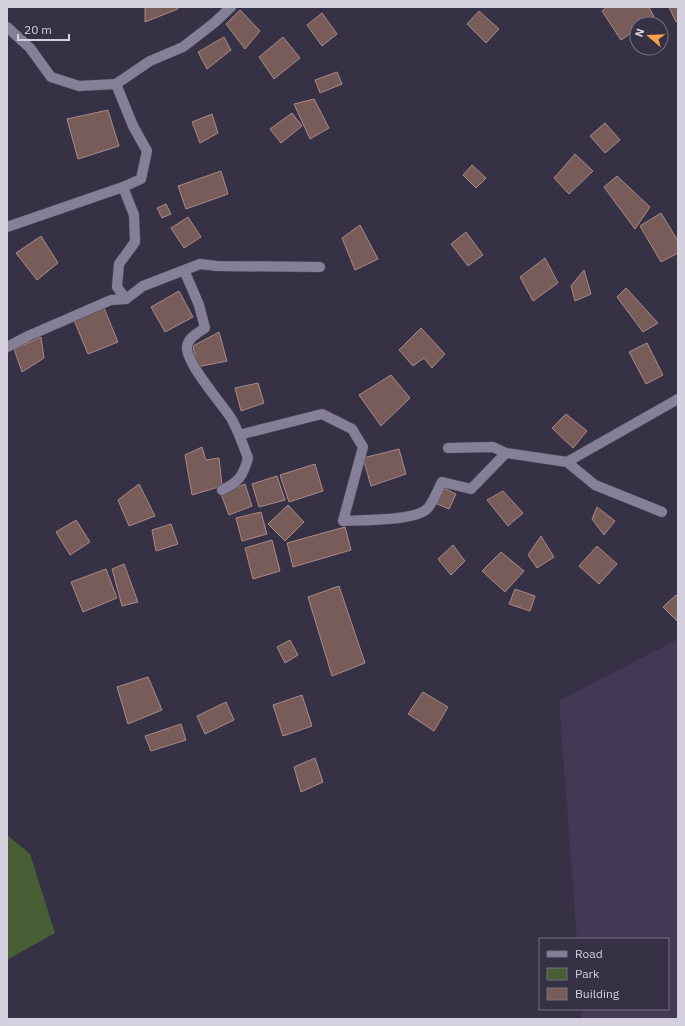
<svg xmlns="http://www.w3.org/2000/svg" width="685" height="1026" font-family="'IBM Plex Sans',sans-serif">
  <rect width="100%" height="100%" fill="#373146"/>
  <path fill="#423a55" d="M 678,639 L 678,1019 L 582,1019 L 582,1009 L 668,1009 L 668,939 L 577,939 L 559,701 Z"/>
  <path fill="#485e35" d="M 7,835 L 30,854 L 55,933 L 7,960 Z"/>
  <path fill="#785c5a" stroke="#a98a87" d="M 145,7 L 177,7 L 178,9 L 145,22 Z
    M 607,7 L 649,7 L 654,17 L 644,24 L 637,24 L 637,29 L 621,40 L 602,11 Z
    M 669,7 L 678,7 L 678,20 L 676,22 Z
    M 240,10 L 260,31 L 245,49 L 226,24 Z
    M 479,11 L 499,29 L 486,43 L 467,24 Z
    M 322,13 L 337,34 L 322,46 L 307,25 Z
    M 224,37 L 231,50 L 207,69 L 198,52 Z
    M 283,37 L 300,58 L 274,79 L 259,57 Z
    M 337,72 L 342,84 L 320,93 L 315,80 Z
    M 314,99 L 329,128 L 310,139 L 294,104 Z
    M 108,110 L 119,146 L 78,159 L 67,119 Z
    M 292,113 L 302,126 L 281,143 L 270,129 Z
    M 212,114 L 218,133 L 200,143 L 192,122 Z
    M 605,123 L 620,140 L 605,153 L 590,136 Z
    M 575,154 L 593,171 L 569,194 L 554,178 Z
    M 472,165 L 486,178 L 476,188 L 463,175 Z
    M 221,171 L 228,194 L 186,209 L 178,186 Z
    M 617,176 L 650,207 L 635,229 L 604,187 Z
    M 166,204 L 171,214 L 162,218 L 157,208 Z
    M 661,213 L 678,241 L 678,253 L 661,262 L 640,226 Z
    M 188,217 L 201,237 L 184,248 L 171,228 Z
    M 360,225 L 378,259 L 355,270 L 342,238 Z
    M 466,232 L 483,255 L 468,266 L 451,244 Z
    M 41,236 L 58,263 L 37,280 L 16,253 Z
    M 545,258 L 558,283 L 533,301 L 520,277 Z
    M 584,270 L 591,294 L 575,301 L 571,286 Z
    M 626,288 L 658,323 L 643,332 L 617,297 Z
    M 179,291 L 193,317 L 165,332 L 151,307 Z
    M 104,308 L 118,342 L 88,354 L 74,320 Z
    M 421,328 L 445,354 L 432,368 L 424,358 L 413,366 L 399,350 Z
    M 219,332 L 227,361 L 197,367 L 193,346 Z
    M 41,337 L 44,358 L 22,372 L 14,349 Z
    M 647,343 L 663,375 L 646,384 L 629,352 Z
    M 391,375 L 410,398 L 381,426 L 359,395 Z
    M 258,383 L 264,403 L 241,411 L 235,388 Z
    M 566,414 L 587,431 L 573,448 L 552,428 Z
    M 202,447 L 206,460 L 219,458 L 222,486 L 192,495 L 185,455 Z
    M 399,449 L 406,474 L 371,486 L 363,458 Z
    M 315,464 L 323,491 L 289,502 L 280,475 Z
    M 277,476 L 285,500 L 259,507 L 252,484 Z
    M 139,484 L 155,516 L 129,526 L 118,500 Z
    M 245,484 L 252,506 L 229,515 L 221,494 Z
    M 444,488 L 456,494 L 449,509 L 437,504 Z
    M 503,491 L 523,513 L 508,526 L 487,500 Z
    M 288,505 L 304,522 L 285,541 L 268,524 Z
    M 597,507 L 615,521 L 604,535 L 592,519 Z
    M 261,512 L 267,534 L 242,541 L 236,518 Z
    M 76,520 L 90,542 L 70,555 L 56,532 Z
    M 171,524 L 178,544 L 156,551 L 152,530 Z
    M 345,527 L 351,550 L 293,567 L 287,543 Z
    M 541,536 L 554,557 L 537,568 L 528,555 Z
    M 272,540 L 280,571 L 253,579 L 245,548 Z
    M 453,545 L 465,561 L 451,575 L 438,559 Z
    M 597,546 L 617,564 L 599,584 L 579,566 Z
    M 501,552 L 524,571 L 505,592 L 482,571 Z
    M 124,564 L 138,602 L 122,606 L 112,569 Z
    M 106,569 L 117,598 L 83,612 L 71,582 Z
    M 339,586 L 365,663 L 332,676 L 308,597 Z
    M 515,589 L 535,596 L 530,611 L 509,604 Z
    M 676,595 L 678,597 L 677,621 L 663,607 Z
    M 290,640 L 298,655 L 285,663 L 277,647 Z
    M 148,677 L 162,710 L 128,724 L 117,687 Z
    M 423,692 L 448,707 L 434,731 L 408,714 Z
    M 302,695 L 312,726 L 283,736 L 273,705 Z
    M 226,702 L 234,720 L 205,734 L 197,716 Z
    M 181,724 L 186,740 L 151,751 L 145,736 Z
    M 315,758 L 323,782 L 301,792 L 294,767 Z"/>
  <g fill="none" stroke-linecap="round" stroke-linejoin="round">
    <g stroke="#524c5e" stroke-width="11">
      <path id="minor" d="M 7,27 L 30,48 L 51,77 L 79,86 L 116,84 L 150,61 L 183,47 L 214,23 L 231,7
        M 123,187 L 134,215 L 135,242 L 119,264 L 117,287 L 126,299 L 143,286 L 200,264 L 217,266 L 320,267
        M 7,227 L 123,187 L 141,179 L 147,151 L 133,126 L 116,84
        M 184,270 L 199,305 L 205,328 C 198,333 187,338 187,348 C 187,364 221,403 231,418 C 238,430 243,445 248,458 C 243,476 239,482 222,490
        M 7,347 L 28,336 L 111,300 L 126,299
        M 239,435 L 322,414 L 352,429 L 363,447 L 343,521 C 361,520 414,521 427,509 C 431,506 439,488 442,482 L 471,489 L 506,453
        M 448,448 L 493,447 L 506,453 L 567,462 L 595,485 L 662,512
        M 567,462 L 678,399"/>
    </g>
    <use href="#minor" stroke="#857f97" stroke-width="10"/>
  </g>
  <rect width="685" height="1026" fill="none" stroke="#d4d0de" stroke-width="16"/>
  <rect x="539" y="938" width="130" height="72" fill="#373146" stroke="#767183"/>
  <rect x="547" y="951" width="20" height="6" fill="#857f97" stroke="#767183"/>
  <text x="575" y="958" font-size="12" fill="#d4d0de">Road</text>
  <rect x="547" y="968" width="20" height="12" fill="#485e35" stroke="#767183"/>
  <text x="575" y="978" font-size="12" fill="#d4d0de">Park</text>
  <rect x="547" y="988" width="20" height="12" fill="#785c5a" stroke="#767183"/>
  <text x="575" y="998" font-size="12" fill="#d4d0de">Building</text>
  <g transform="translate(649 36) rotate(289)"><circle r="19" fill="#373146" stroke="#767183"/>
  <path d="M0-3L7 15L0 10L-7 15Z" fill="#f9a04d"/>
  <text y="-6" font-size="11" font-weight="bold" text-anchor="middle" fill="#d4d0de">N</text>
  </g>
  <path d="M18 34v6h51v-6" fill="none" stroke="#d4d0de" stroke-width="2"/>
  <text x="24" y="34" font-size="12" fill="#d4d0de" stroke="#373146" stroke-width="3" paint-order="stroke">20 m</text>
</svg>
